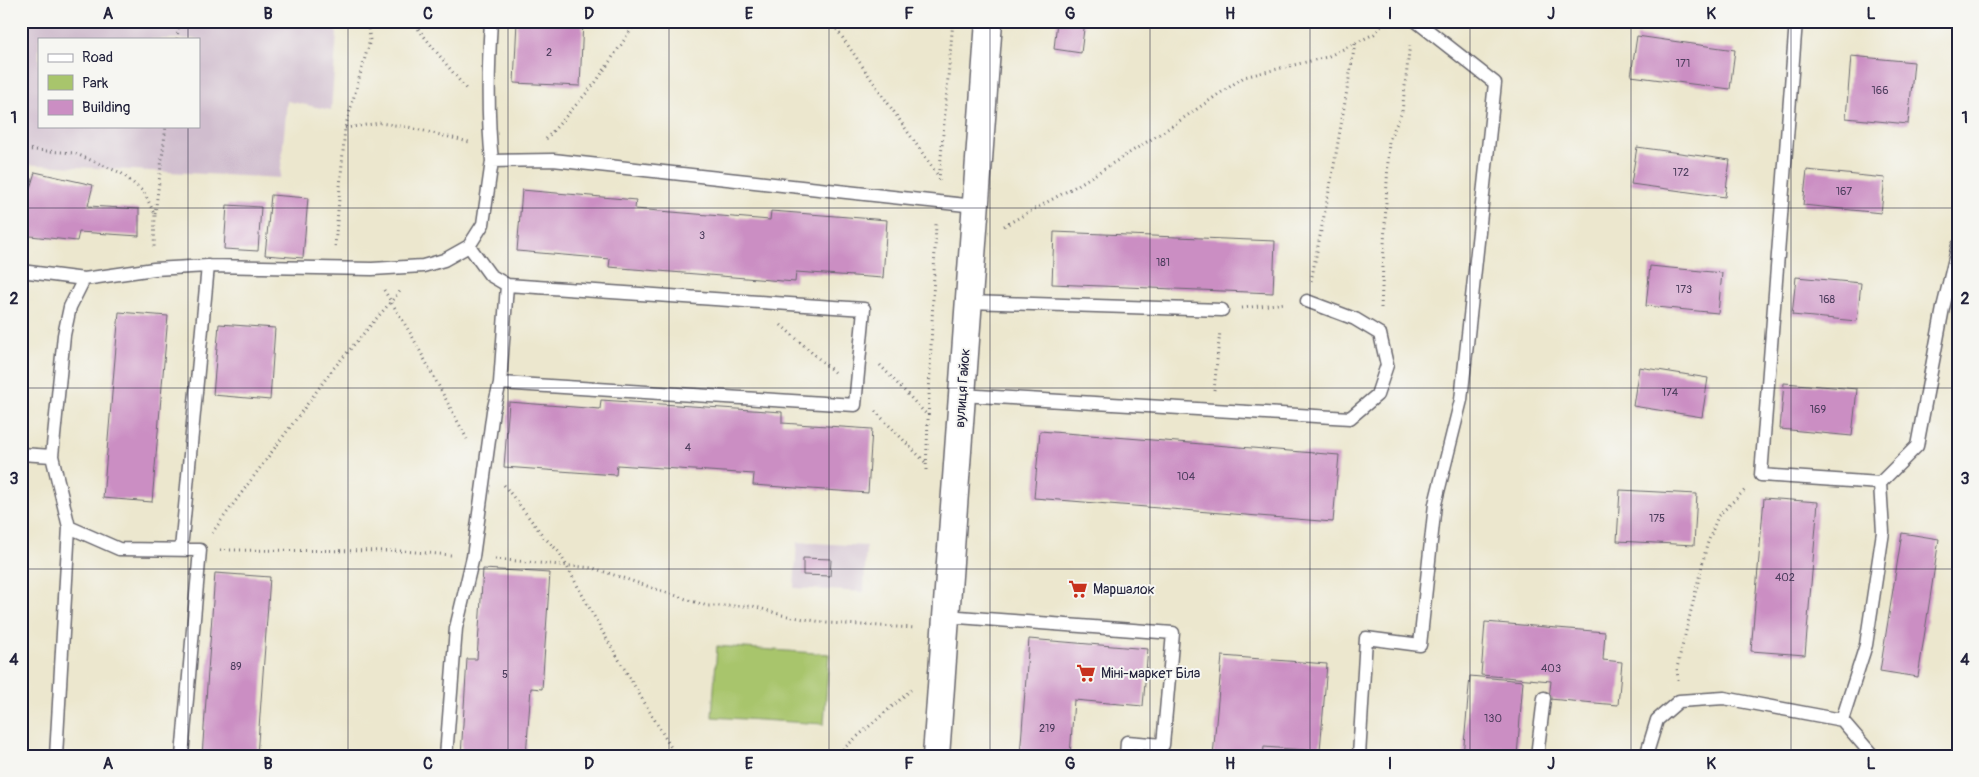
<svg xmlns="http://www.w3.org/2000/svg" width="1979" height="777" font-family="Pangolin,sans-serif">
  <rect width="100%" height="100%" fill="#f6f6f2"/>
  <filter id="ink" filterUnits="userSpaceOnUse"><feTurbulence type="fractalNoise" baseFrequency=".02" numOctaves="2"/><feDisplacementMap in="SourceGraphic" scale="10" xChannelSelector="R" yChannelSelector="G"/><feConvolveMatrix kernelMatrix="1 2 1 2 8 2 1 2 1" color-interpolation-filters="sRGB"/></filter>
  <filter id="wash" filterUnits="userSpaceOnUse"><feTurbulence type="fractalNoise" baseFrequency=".0096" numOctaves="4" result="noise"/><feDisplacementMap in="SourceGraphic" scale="20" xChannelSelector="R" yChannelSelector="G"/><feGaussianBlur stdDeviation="1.12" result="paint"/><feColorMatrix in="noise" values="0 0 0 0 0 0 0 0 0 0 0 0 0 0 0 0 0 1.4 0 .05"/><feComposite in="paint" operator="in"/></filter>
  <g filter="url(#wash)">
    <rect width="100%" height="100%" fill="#ece7ce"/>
    <path fill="#d0bdce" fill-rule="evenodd" d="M 21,21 L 322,21 L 337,33 L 331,110 L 287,101 L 280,178 L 21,164 ZM 39,39 L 199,39 L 199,126 L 39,126 Z
      M 797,542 L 866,546 L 864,592 L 794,588 Z"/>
    <path fill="#a8c56c" stroke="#657454" d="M 717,646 L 829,654 L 824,724 L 712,717 Z"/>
    <g id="blocks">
      <path fill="#cb8ec3" d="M 517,21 L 583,21 L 580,86 L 514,83 Z
        M 1057,21 L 1085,21 L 1081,53 L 1054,49 Z
        M 1637,36 L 1735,50 L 1730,89 L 1631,76 Z
        M 1851,56 L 1914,62 L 1908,124 L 1846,118 Z
        M 1637,147 L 1730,160 L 1725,197 L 1631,184 Z
        M 1807,170 L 1885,178 L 1881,213 L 1803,205 Z
        M 35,172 L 93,185 L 88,206 L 139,209 L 139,236 L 79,232 L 77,241 L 21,235 L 21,194 L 28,195 Z
        M 522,190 L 636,200 L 635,209 L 770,220 L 771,211 L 887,220 L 883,278 L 796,272 L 795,282 L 609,267 L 610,259 L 517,251 Z
        M 271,195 L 308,198 L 303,258 L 265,255 Z
        M 227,205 L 261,207 L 258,251 L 224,249 Z
        M 1054,232 L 1275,241 L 1273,293 L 1052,284 Z
        M 1650,266 L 1722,273 L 1718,313 L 1646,306 Z
        M 1796,277 L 1861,283 L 1857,321 L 1792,315 Z
        M 119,312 L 168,316 L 152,502 L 103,498 Z
        M 219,324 L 275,328 L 270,400 L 213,395 Z
        M 1639,367 L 1708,378 L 1702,417 L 1633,406 Z
        M 1784,383 L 1857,389 L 1852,436 L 1780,429 Z
        M 601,400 L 782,412 L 782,423 L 872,429 L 868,493 L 753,485 L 754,474 L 617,465 L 616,475 L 504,467 L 509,402 L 600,409 Z
        M 1040,431 L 1339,455 L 1333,522 L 1034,498 Z
        M 1620,490 L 1697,494 L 1694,545 L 1617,541 Z
        M 1764,498 L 1818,502 L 1805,655 L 1751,651 Z
        M 1902,533 L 1939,539 L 1918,677 L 1880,671 Z
        M 803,558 L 831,559 L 830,576 L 803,575 Z
        M 483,569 L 550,573 L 542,689 L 531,688 L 526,756 L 461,756 L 467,659 L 477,659 Z
        M 215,573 L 270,577 L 257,756 L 202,756 Z
        M 1485,622 L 1605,632 L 1603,660 L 1622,662 L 1618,705 L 1549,699 L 1551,681 L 1481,675 Z
        M 1029,639 L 1148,649 L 1143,706 L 1074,700 L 1070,756 L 1020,756 Z
        M 1222,656 L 1327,664 L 1320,751 L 1264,747 L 1263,756 L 1213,756 Z
        M 1470,676 L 1523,681 L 1517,756 L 1463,756 Z"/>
    </g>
  </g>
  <g filter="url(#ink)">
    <use href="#blocks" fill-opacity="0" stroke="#69676e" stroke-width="1"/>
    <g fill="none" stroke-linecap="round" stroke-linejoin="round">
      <g stroke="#69676e" stroke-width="15">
        <path id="service" d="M 491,21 C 488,69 487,114 492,161
          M 1796,21 L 1761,475 L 1880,483 L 1917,446 L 1943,308 L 1958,246
          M 469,246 L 490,275 L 507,285 L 864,309 L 855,405 L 500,383
          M 21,271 L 84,279
          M 968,302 L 1222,310
          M 961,395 L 1350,418 L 1377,395 L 1387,365 L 1380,334 L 1355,319 L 1307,301
          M 21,454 L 52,456
          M 69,527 L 52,456 L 64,335 L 70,307 L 84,279 L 154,269 L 208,266 L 372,269 L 423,266 L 444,260 L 469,246 L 483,224 L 492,161 L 553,160 L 975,206
          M 181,549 L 208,266
          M 945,616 L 1173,633 L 1163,745 L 1127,742 L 1126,756
          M 1842,720 L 1873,756
          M 56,756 L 69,527 L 119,549 L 200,550 L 182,756
          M 446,756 L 456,628 L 473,557 L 493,411 L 500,383 L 507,285
          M 1359,756 L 1366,638 L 1420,645 L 1435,504 L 1461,400 L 1495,83 L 1416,21
          M 1537,756 L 1544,698
          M 1646,756 L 1657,720 L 1679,701 L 1724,698 L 1842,720 L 1866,645 L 1883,532 L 1880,483"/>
      </g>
      <g stroke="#69676e" stroke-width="29">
        <path id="minor" d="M 936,756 L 989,21"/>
      </g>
      <path stroke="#69676e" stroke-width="3" stroke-dasharray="1 4" stroke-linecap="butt" d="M 412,21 L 466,89
        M 831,21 L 939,177
        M 177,39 L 179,21
        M 345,128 L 380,123 L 408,127 L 469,142
        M 546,139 L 596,82 L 637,21
        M 21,149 L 74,153 L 121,173 L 144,192 L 155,215 L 154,248
        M 939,180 L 953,21
        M 155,214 L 166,126
        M 1004,226 L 1078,185 L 1166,130 L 1244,77 L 1327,57 L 1374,34 L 1387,21
        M 335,246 L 345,128 L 370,40 L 367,21
        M 1311,281 L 1333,171 L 1355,44
        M 384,290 L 412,336 L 467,439
        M 1242,308 L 1286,303
        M 1381,308 L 1389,140 L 1402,112 L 1410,43
        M 781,325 L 836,374
        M 880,365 L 927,415
        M 1214,390 L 1220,331
        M 875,411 L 925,462
        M 926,470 L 936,224
        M 504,485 L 544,537 L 559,552 L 602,631 L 676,756
        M 212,533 L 333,369 L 401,290
        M 220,550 L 403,551 L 451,555
        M 495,559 L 593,568 L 707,606 L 753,606 L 782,615 L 827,623 L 915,628
        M 1678,680 L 1677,668 L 1707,545 L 1718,516 L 1746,489
        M 835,756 L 911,690"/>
      <use href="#service" stroke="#fff" stroke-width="12"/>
      <use href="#minor" stroke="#fff" stroke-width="26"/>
    </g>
  </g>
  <path fill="none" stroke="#22223b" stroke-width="1" stroke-opacity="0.55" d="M 188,21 L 188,39M 348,21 L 348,756M 508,21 L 508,756M 669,21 L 669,756M 829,21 L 829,756M 990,21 L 990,756M 1150,21 L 1150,756M 1310,21 L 1310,756M 1470,21 L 1470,756M 1631,21 L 1631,756M 1791,21 L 1791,756M 188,126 L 188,756M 21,208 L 1958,208M 21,388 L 1958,388M 21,569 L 1958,569"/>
  <defs>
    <g id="supermarket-bare" transform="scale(1.5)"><path d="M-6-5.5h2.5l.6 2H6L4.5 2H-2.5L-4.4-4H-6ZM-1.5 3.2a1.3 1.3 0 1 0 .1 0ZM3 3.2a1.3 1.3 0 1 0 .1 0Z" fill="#c8321e" stroke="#f6f6f2" stroke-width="2.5" paint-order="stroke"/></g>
  </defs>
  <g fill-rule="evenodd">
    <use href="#supermarket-bare" x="1078" y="589"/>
    <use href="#supermarket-bare" x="1086" y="673"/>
  </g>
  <g text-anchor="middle" stroke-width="4" stroke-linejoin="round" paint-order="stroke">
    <g font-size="11" fill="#4c3d5d">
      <text x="549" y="56">2</text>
      <text x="1683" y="67">171</text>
      <text x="1880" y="94">166</text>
      <text x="1681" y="176">172</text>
      <text x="1844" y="195">167</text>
      <text x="702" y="239">3</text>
      <text x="1163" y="266">181</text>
      <text x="1684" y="293">173</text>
      <text x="1827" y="303">168</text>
      <text x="1670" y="396">174</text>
      <text x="1818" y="413">169</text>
      <text x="688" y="451">4</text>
      <text x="1186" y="480">104</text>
      <text x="1657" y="522">175</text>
      <text x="1785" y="581">402</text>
      <text x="236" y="670">89</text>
      <text x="1551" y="672">403</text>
      <text x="505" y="678">5</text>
      <text x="1493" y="722">130</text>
      <text x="1047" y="732">219</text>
    </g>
    <g font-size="14" fill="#22223b" stroke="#f6f6f2">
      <text transform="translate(962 388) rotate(-86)" y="5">вулиця Гайок</text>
    </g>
    <g font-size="14" fill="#22223b" stroke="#f6f6f2" text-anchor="start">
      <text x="1093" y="594">Маршалок</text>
      <text x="1101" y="678">Міні-маркет Біла</text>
    </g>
  </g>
  <rect width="1979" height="777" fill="none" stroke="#f6f6f2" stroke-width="55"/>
  <rect x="38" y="38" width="162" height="90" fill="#f6f6f2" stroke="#a1a1a9"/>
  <rect x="48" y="54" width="25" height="8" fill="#ffffff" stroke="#a1a1a9"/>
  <text x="82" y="62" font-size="15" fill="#22223b">Road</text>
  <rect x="48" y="75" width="25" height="15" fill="#a8c56c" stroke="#a1a1a9"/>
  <text x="82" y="88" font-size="15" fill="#22223b">Park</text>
  <rect x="48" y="100" width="25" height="15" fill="#cb8ec3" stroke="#a1a1a9"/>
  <text x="82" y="112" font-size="15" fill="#22223b">Building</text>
  <rect x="28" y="28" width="1924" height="722" fill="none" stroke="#22223b" stroke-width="2"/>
  <g font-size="16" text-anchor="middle" font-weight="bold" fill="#22223b">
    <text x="108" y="19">A</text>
    <text x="268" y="19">B</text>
    <text x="428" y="19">C</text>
    <text x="589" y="19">D</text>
    <text x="749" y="19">E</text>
    <text x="909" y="19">F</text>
    <text x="1070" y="19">G</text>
    <text x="1230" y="19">H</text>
    <text x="1390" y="19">I</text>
    <text x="1551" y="19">J</text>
    <text x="1711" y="19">K</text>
    <text x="1871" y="19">L</text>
    <text x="14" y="123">1</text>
    <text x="1965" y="123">1</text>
    <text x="14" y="304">2</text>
    <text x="1965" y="304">2</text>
    <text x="14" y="484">3</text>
    <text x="1965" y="484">3</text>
    <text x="14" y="665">4</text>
    <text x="1965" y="665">4</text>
    <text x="108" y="769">A</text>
    <text x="268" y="769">B</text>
    <text x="428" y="769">C</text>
    <text x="589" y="769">D</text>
    <text x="749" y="769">E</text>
    <text x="909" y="769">F</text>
    <text x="1070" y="769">G</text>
    <text x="1230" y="769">H</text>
    <text x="1390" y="769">I</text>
    <text x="1551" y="769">J</text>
    <text x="1711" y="769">K</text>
    <text x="1871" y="769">L</text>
  </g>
</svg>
